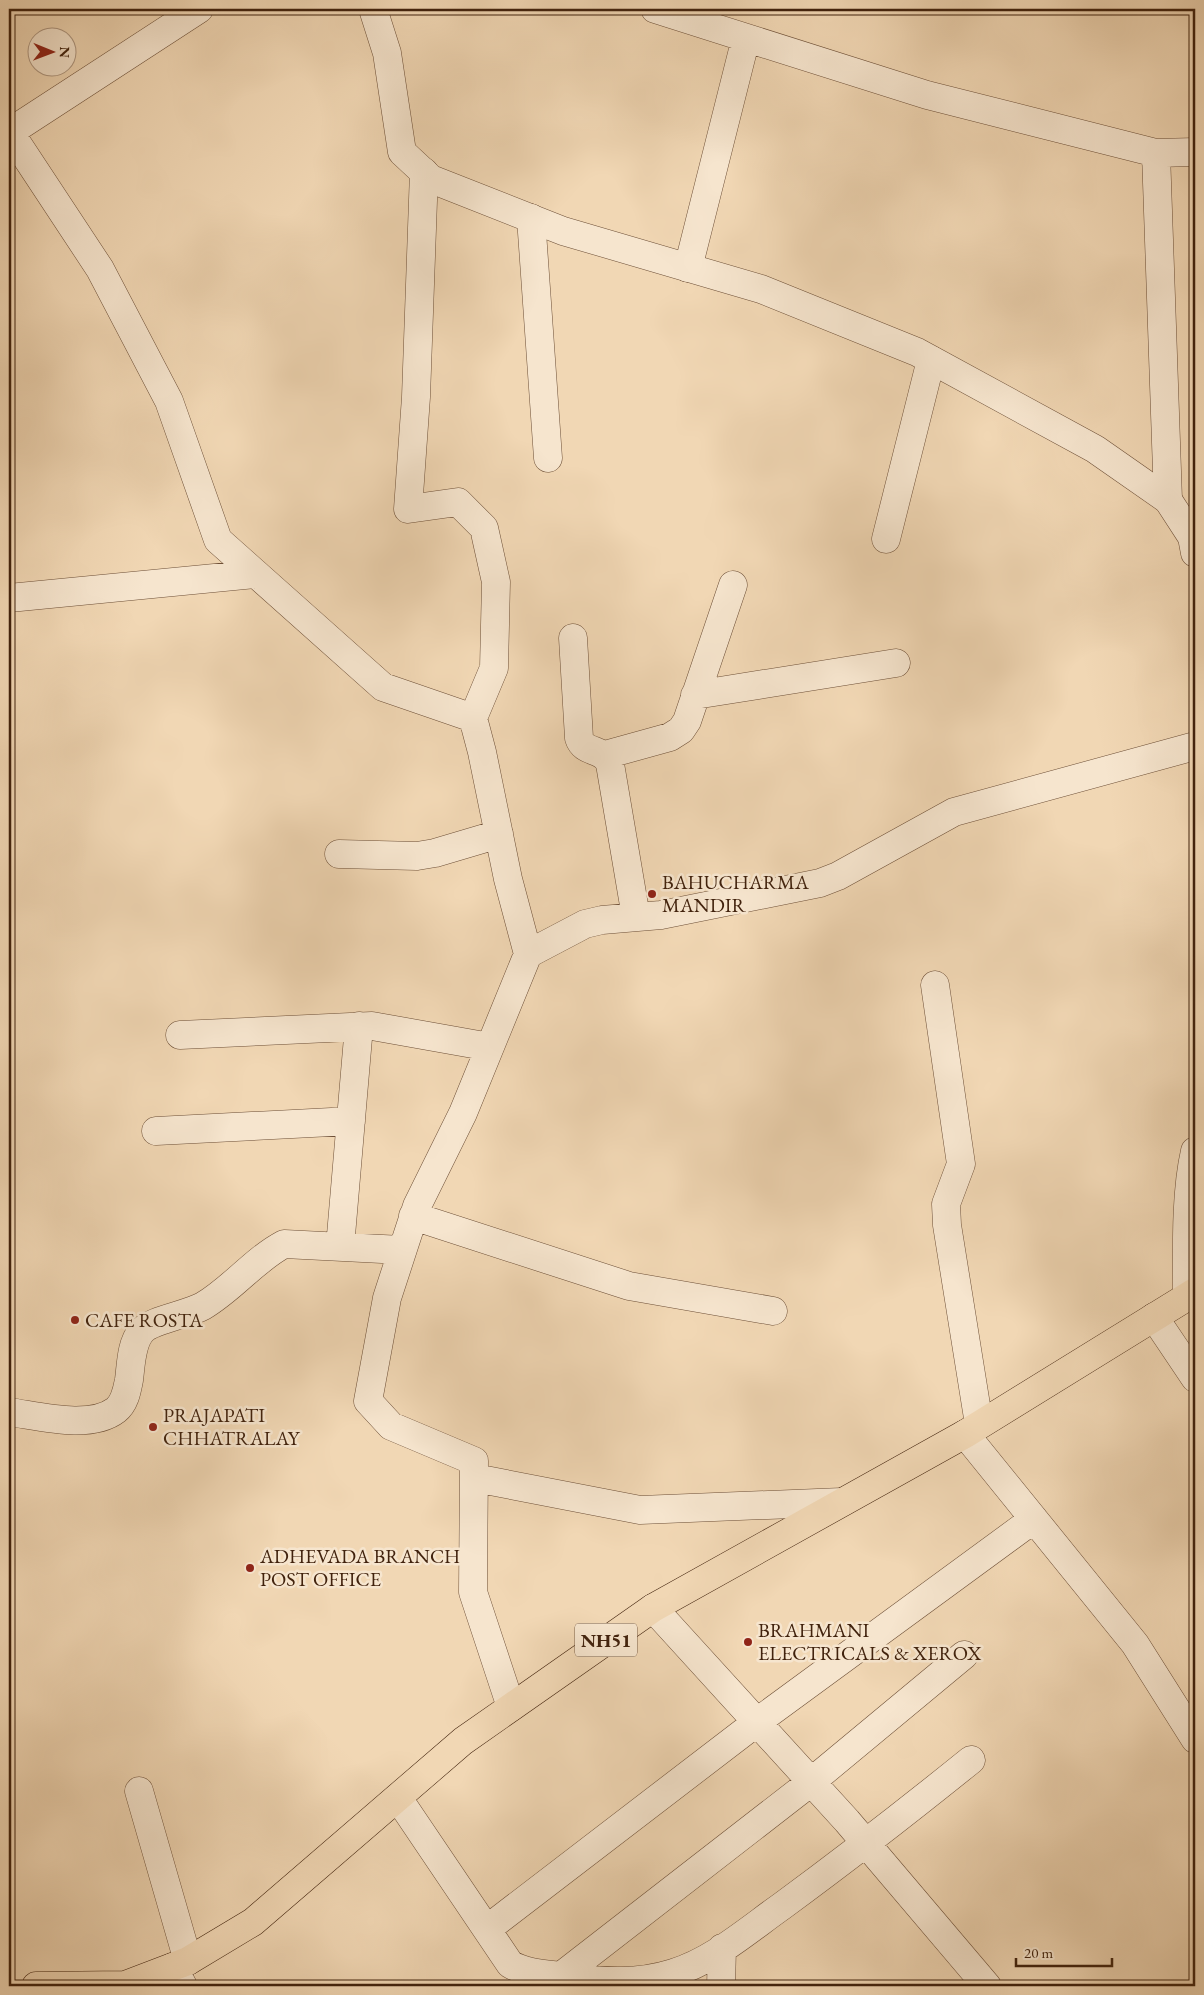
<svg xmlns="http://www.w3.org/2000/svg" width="1204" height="1995" font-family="'EB Garamond',serif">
  <rect width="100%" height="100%" fill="#f1d7b4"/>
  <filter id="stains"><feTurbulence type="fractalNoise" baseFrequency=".004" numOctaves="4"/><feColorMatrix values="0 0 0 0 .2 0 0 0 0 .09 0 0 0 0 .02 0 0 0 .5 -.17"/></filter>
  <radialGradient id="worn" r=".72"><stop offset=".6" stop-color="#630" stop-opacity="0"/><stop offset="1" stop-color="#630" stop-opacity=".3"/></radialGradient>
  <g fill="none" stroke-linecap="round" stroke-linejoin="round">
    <g stroke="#6d4f37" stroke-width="29">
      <path id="minor" d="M 655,9 L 927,95 L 1156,153 L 1195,152
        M 9,131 L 100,269 L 169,401 L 218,540 L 383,687 L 473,718 L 482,752 L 508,879 L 528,954 L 463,1113 L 417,1206 L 387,1298 L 368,1401 L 391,1426 L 474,1461 L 473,1592 L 511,1707
        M 10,132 L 199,9
        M 1156,153 L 1168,500
        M 424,172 L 416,397 L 408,509 L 458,502 L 484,528 L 496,582 L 494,668 L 473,718
        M 531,218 L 548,458
        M 688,268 L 746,38
        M 886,539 L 931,360
        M 9,598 L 256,574
        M 573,638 L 579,738 C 584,754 603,747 610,764 L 636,917
        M 695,695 L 896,663
        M 605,755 L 670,737 L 681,730 L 687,721 L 733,585
        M 339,854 L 417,856 L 435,853 L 499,834
        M 528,954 L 585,924 L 602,920 L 661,915 L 820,883 L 838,876 L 954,812 L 1195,746
        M 935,985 L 961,1164 L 946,1204 L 947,1225 L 979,1424
        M 180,1035 L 372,1026 L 490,1047
        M 156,1131 L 351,1121
        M 413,1216 L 629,1286 L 773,1311
        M 340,1247 L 359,1026
        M 1154,1317 L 1195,1378
        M 9,1412 C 39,1416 90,1430 116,1410 C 125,1403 127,1390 129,1380 C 131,1365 131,1344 141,1332 C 150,1320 187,1315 203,1306 C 232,1289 254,1260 284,1244 L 402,1250
        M 965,1434 L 1135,1644 L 1195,1739
        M 475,1478 L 640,1510 L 842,1502
        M 653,1608 L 847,1821 L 987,1986
        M 139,1791 L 188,1961
        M 398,1798 L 510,1964 C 527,1974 548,1974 568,1977 C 604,1982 638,1984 673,1973 C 713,1961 748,1930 782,1906 C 846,1859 909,1810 971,1760
        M 487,1929 L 757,1722 L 1034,1519
        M 173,1967 L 183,1986
        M 555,1985 L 561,1976 L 811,1782 L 964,1655
        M 721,1986 L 722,1948"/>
    </g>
    <g stroke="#6d4f37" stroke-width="29">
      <path id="tertiary" d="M 373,9 L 387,53 L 402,152 L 431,179 L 563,231 L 761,289 L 917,352 L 1095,449 L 1168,500 L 1192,537 L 1195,553
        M 1187,1297 C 1187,1251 1185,1195 1195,1151"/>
    </g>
    <g stroke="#41220d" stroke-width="29">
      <path id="trunk" d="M 36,1986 L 125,1985 L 188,1961 L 253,1922 L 463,1741 L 653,1608 L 965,1434 L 1195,1292"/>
    </g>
    <use href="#minor" stroke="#f6e5ce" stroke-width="28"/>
    <use href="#tertiary" stroke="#f6e5ce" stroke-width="28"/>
    <use href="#trunk" stroke="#f1d7b4" stroke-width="28"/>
  </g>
  <g fill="#8f2418" stroke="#f6e5ce" stroke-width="2">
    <circle cx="652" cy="894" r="5"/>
    <circle cx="75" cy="1320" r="5"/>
    <circle cx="153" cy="1427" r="5"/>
    <circle cx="250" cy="1568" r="5"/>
    <circle cx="748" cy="1642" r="5"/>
  </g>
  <g text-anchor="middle" stroke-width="5" stroke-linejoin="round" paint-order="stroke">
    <rect fill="#f6e5ce" stroke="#775c47" stroke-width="1" x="575" y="1623.5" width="62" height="33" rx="4"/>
    <g font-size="19" font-weight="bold" fill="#41220d">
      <text x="606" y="1647">NH51</text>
    </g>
    <g font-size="20" fill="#41220d" stroke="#f6e5ce" text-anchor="start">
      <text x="662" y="889">BAHUCHARMA<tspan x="662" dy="23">MANDIR</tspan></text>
      <text x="85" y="1327">CAFE ROSTA</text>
      <text x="163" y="1422">PRAJAPATI<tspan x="163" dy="23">CHHATRALAY</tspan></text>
      <text x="260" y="1563">ADHEVADA BRANCH<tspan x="260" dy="23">POST OFFICE</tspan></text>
      <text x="758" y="1637">BRAHMANI<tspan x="758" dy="23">ELECTRICALS &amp; XEROX</tspan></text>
    </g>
  </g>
  <rect width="1204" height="1995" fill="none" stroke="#f1d7b4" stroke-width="30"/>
  <rect x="10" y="10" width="1184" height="1975" fill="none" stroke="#41220d" stroke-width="2.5"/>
  <rect x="15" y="15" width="1174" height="1965" fill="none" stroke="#41220d"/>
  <g transform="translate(52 52) rotate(91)"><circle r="24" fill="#f6e5ce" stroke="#ae9781"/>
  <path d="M0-4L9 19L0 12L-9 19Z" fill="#8f2418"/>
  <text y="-8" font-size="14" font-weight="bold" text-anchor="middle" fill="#41220d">N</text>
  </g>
  <path d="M1016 1958v8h96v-8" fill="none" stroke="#41220d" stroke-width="2.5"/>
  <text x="1024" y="1958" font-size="15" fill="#41220d" stroke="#f6e5ce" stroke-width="4" paint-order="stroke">20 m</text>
  <rect width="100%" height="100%" filter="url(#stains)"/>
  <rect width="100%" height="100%" fill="url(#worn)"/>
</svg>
